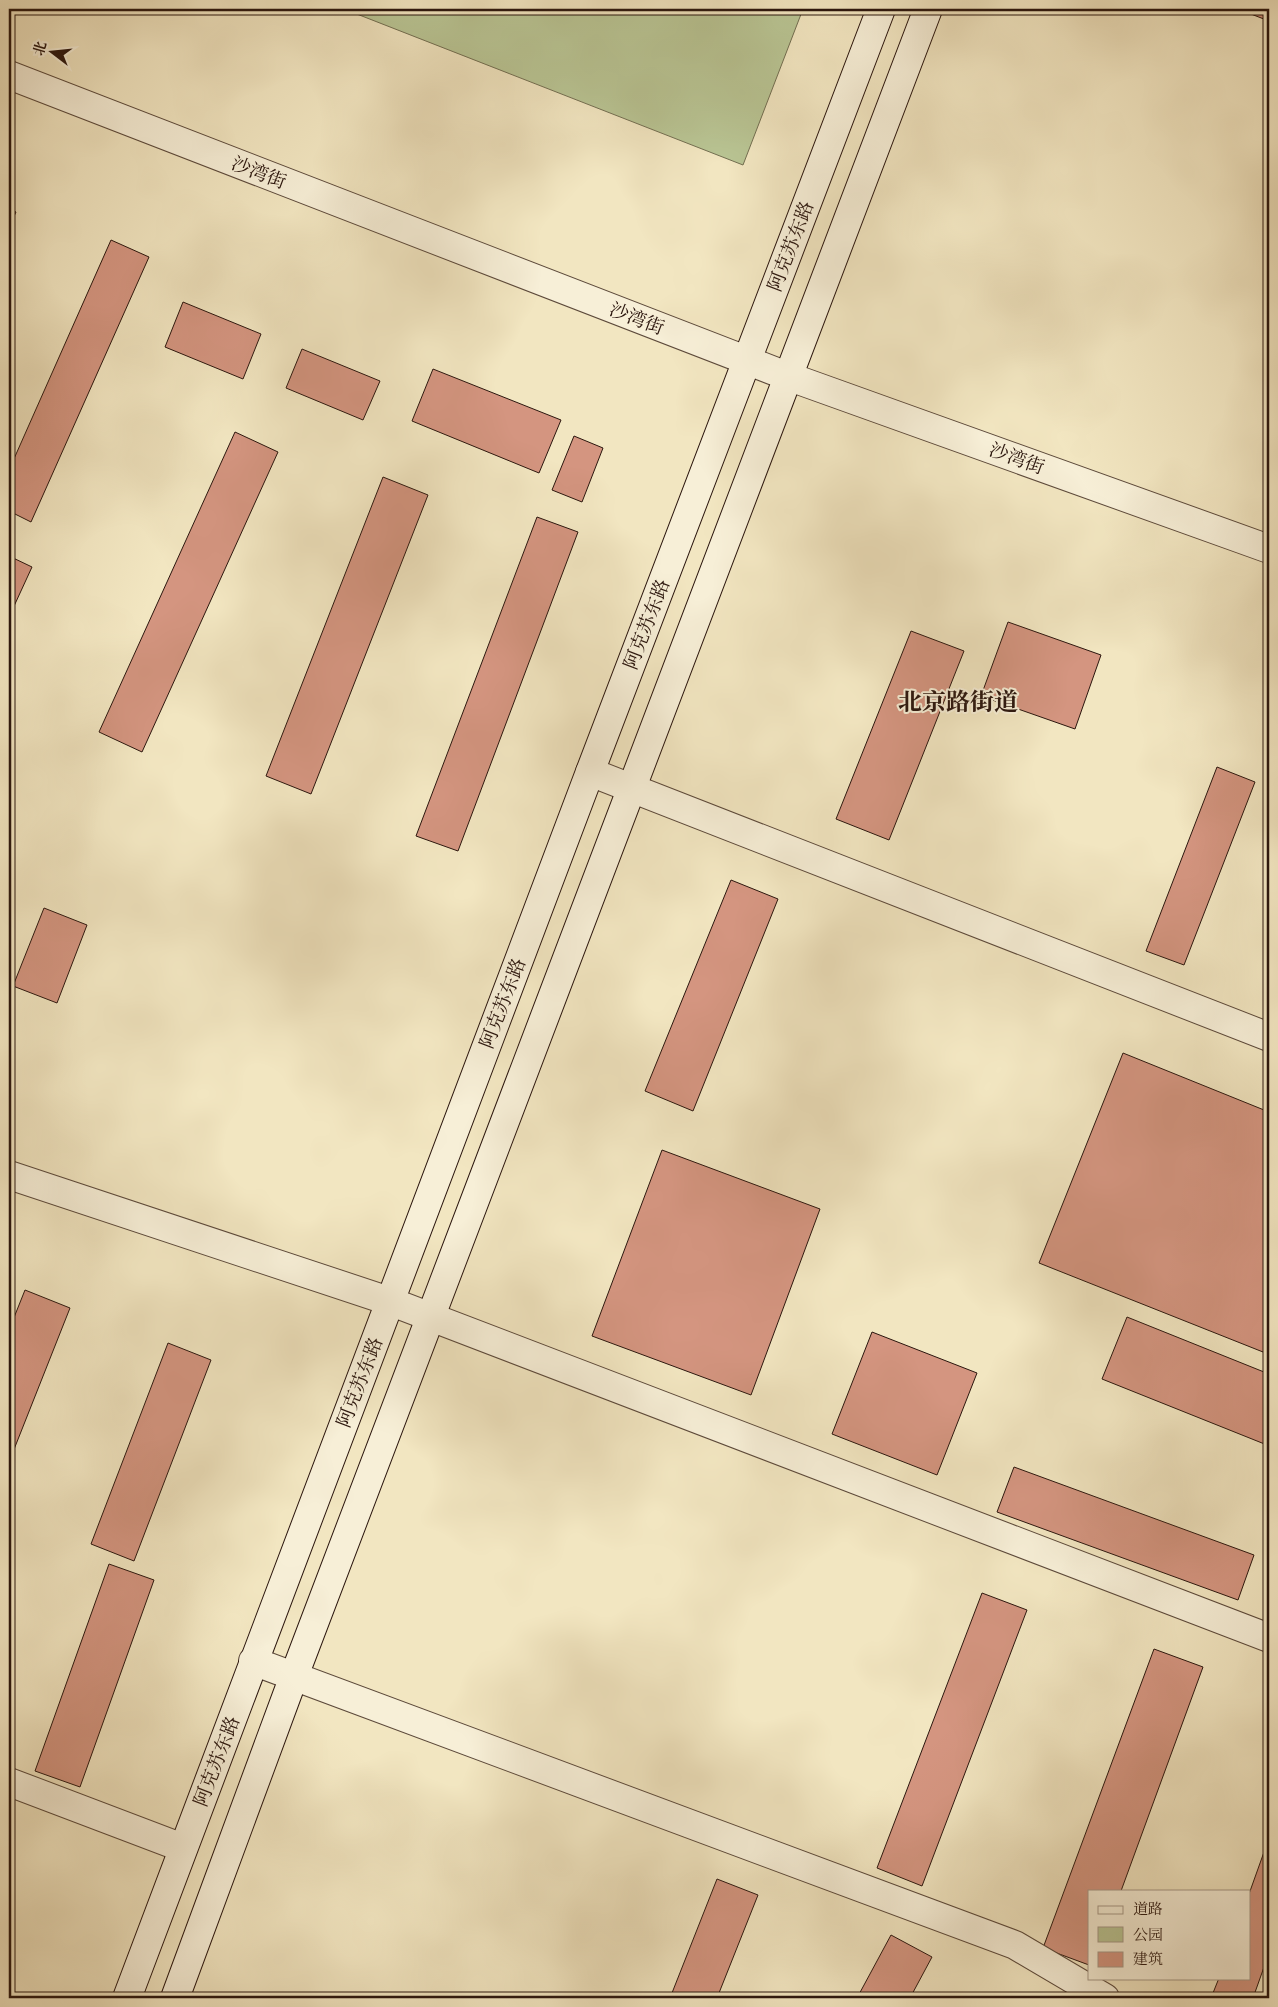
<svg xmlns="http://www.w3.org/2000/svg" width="1278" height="2007" font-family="'IM FELL Double Pica','Noto Serif SC',serif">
  <rect width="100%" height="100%" fill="#f2e6c1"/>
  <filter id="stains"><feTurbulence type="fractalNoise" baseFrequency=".004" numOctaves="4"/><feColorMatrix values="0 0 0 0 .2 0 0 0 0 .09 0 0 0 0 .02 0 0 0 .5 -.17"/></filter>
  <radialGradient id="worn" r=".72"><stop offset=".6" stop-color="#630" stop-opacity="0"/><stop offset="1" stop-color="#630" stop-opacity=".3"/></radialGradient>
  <path fill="#b9c594" stroke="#726e51" d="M 344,9 L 803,9 L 743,165 Z"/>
  <path fill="#d49580" stroke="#2b160e" d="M 1238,9 L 1269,9 L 1269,21 Z
    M 9,209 L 16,212 L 9,227 Z
    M 111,240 L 149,257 L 31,522 L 9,511 L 9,470 Z
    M 183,302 L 261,334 L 243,379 L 165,347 Z
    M 302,349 L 380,381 L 363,420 L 286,388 Z
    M 433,369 L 561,420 L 539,473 L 412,421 Z
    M 235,432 L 278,452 L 142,752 L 99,732 Z
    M 574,436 L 603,448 L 582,502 L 552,490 Z
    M 383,477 L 428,495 L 311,794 L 266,776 Z
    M 537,517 L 578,532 L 458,851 L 416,836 Z
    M 9,556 L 32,567 L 9,617 Z
    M 1008,622 L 1101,655 L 1075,729 L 981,696 Z
    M 911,631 L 964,651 L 889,840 L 836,819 Z
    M 1217,767 L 1255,782 L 1184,965 L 1146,951 Z
    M 731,880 L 778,899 L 693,1111 L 645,1091 Z
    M 44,908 L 87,925 L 57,1003 L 13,986 Z
    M 1123,1053 L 1269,1112 L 1269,1337 L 1263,1352 L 1039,1263 Z
    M 662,1150 L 820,1209 L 751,1395 L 592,1336 Z
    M 25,1290 L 70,1308 L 9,1462 L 9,1330 Z
    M 1127,1317 L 1269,1374 L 1269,1440 L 1267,1445 L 1102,1379 Z
    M 872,1332 L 977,1373 L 937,1475 L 832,1434 Z
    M 168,1343 L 211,1360 L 134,1561 L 91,1544 Z
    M 1014,1467 L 1254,1555 L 1238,1600 L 997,1512 Z
    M 109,1564 L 154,1580 L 80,1787 L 35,1771 Z
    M 982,1593 L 1027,1610 L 922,1886 L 877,1868 Z
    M 1154,1649 L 1203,1667 L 1121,1891 L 1089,1891 L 1089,1965 L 1043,1948 Z
    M 1269,1838 L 1269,1953 L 1253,1998 L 1211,1998 L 1219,1978 L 1249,1978 L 1249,1894 Z
    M 717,1879 L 758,1895 L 717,1998 L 670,1998 Z
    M 891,1935 L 932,1957 L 910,1998 L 857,1998 Z"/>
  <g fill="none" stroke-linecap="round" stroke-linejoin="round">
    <g stroke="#5d4a3b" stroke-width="30">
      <path id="minor" d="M 590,772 L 1269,1037
        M 9,1175 L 389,1301 L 1269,1638
        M 253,1661 L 1015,1945 L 1105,1998
        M 9,1782 L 183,1848"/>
    </g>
    <g stroke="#5d4a3b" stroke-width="30">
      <path id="tertiary" d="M 9,75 L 787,376 L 1269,549"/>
    </g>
    <g stroke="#2b160e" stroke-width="30">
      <path id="secondary" d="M 127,1998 L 590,772 L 881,9
        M 175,1998 L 294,1676 L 928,9"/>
    </g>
    <use href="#minor" stroke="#f7efd7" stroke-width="28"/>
    <use href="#tertiary" stroke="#f7efd7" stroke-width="28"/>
    <use href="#secondary" stroke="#f7efd7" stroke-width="28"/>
  </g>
  <g text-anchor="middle" stroke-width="4" stroke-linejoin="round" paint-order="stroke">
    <g font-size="19" fill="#2b160e" stroke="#f7efd7">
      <text transform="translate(259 172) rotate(21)" y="7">沙湾街</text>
      <text transform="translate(790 246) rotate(-69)" y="7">阿克苏东路</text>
      <text transform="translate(637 318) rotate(21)" y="7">沙湾街</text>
      <text transform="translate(1017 458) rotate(20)" y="7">沙湾街</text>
      <text transform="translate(646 624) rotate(-69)" y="7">阿克苏东路</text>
      <text transform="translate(502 1003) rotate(-69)" y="7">阿克苏东路</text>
      <text transform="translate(359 1382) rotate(-69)" y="7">阿克苏东路</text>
      <text transform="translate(216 1761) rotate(-69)" y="7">阿克苏东路</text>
    </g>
    <g font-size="24" font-weight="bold" fill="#2b160e" stroke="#f7efd7">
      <text x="958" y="710">北京路街道</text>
    </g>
  </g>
  <rect width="1278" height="2007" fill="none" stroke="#f2e6c1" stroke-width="30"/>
  <rect x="10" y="10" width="1258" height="1987" fill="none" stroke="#2b160e" stroke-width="2.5"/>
  <rect x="15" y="15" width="1248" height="1977" fill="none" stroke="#2b160e"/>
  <rect x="1088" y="1890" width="162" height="90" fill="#f7efd7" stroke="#a59887"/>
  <rect x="1098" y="1906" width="25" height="8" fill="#f7efd7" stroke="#a59887"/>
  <text x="1133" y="1914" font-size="15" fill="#2b160e">道路</text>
  <rect x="1098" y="1927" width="25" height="15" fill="#b9c594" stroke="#a59887"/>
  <text x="1133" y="1940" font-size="15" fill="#2b160e">公园</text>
  <rect x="1098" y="1952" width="25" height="15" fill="#d49580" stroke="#a59887"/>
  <text x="1133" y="1964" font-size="15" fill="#2b160e">建筑</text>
  <g transform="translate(52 52) rotate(286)" stroke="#f7efd7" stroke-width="4" paint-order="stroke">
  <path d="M0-4L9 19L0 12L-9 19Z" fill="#2b160e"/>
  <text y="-8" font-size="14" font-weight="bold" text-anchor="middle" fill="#2b160e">北</text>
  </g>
  <rect width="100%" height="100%" filter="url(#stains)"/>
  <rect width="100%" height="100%" fill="url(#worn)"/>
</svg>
